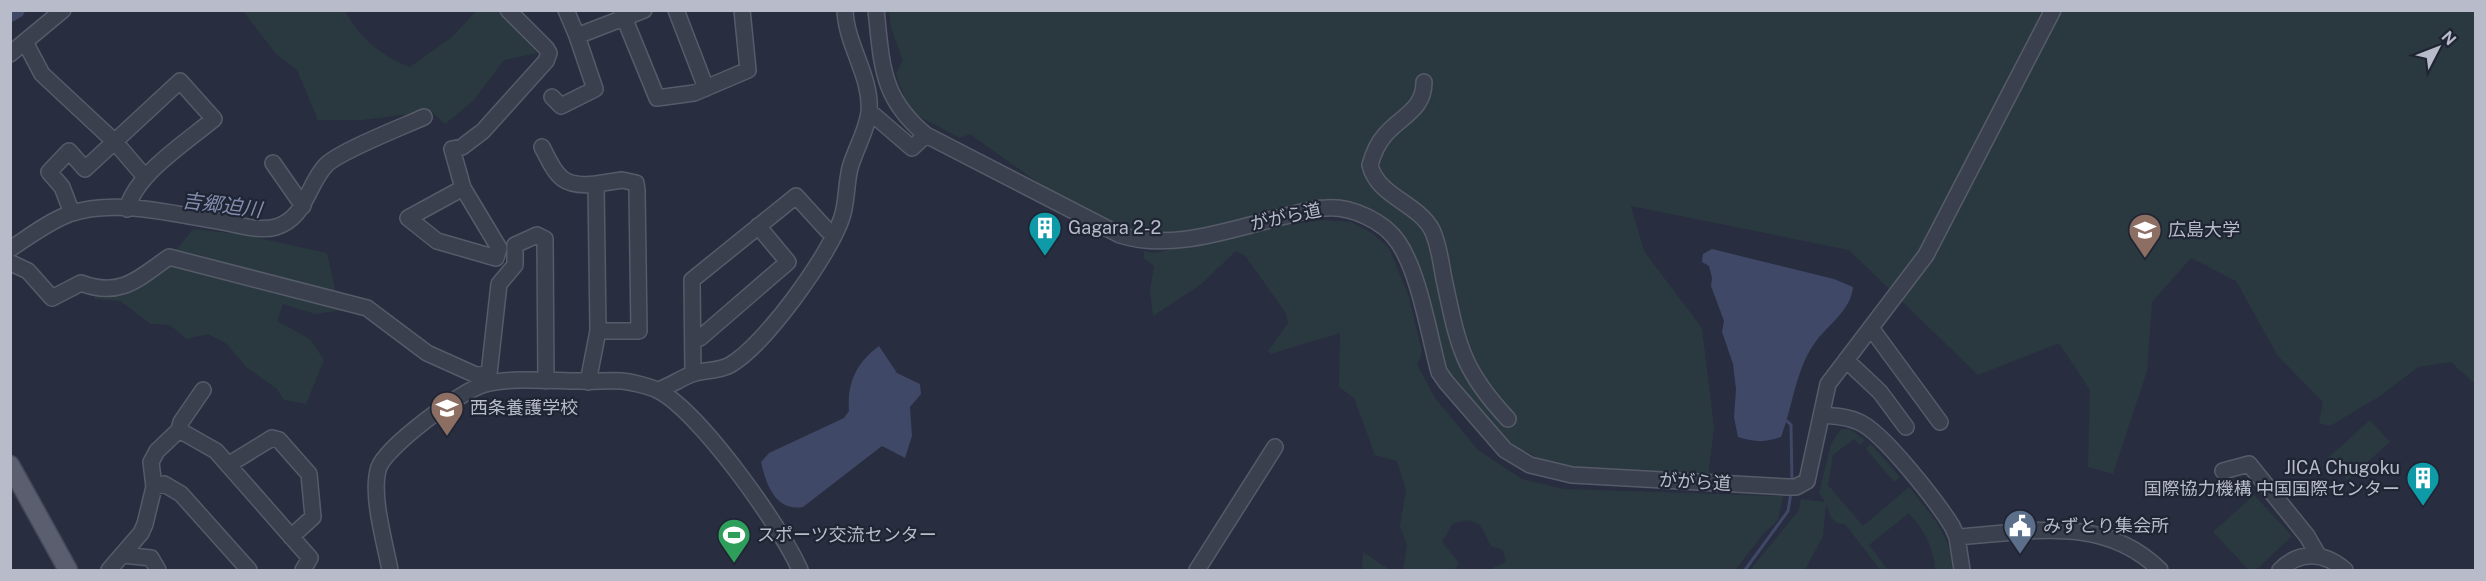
<svg xmlns="http://www.w3.org/2000/svg" width="2486" height="581" font-family="'Public Sans','Noto Sans JP',sans-serif">
  <rect width="100%" height="100%" fill="#282d3f"/>
  <path fill="#2a3940" d="M 243,11 L 345,11 C 361,39 380,55 410,67 L 452,37 L 476,11 L 498,11 L 537,53 L 504,60 L 473,101 L 445,124 L 431,111 L 363,120 L 318,120 L 297,70 L 277,55 Z
    M 889,11 L 2475,11 L 2475,384 L 2451,362 L 2418,367 L 2380,396 L 2330,426 L 2319,423 L 2323,402 L 2278,356 L 2236,281 L 2191,258 L 2152,302 L 2147,371 L 2113,474 L 2088,467 L 2090,390 L 2059,343 L 1978,375 L 1849,250 L 1631,206 L 1644,251 L 1702,328 L 1714,428 L 1708,475 L 1588,469 L 1540,459 L 1510,443 L 1468,400 L 1449,374 L 1438,345 L 1421,269 L 1403,235 L 1380,213 L 1351,204 L 1202,239 L 1106,231 L 970,134 L 960,138 L 905,109 L 904,96 L 896,74 L 903,60 L 891,28 Z
    M 1322,220 L 1351,222 L 1372,233 L 1389,248 L 1409,297 L 1422,352 L 1417,365 L 1435,398 L 1478,450 L 1522,479 L 1564,489 L 1783,496 L 1778,520 L 1763,534 L 1735,570 L 1488,570 L 1506,562 L 1503,550 L 1491,546 L 1480,525 L 1470,520 L 1453,523 L 1442,542 L 1459,563 L 1455,570 L 1403,570 L 1407,545 L 1400,527 L 1406,490 L 1397,461 L 1375,455 L 1354,398 L 1339,387 L 1340,333 L 1270,354 L 1268,351 L 1288,323 L 1286,313 L 1245,256 L 1236,251 L 1200,285 L 1153,316 L 1150,290 L 1154,266 L 1144,258 L 1144,251 L 1155,253 L 1260,229 Z
    M 193,229 L 245,235 L 327,253 L 336,293 L 172,255 Z
    M 170,263 L 351,309 L 315,314 L 283,304 L 277,321 L 310,339 L 324,360 L 306,404 L 284,400 L 277,389 L 246,367 L 227,344 L 208,334 L 187,339 L 170,325 L 151,324 L 120,301 L 94,299 L 97,291 L 128,293 Z
    M 2370,420 L 2390,442 L 2347,480 L 2328,458 Z
    M 1841,429 L 1850,429 L 1865,440 L 1860,445 L 1854,439 L 1833,455 L 1828,485 L 1863,526 L 1909,487 C 1929,513 1953,536 1952,570 L 1935,570 C 1934,547 1924,530 1909,513 L 1869,545 L 1888,570 L 1880,570 L 1845,524 C 1832,525 1830,514 1826,504 L 1823,536 L 1805,570 L 1750,570 L 1799,510 L 1801,499 L 1825,502 L 1819,493 L 1831,444 Z
    M 1871,444 L 1900,477 L 1894,482 L 1866,449 Z
    M 2254,495 L 2292,536 L 2256,570 L 2249,570 L 2213,532 Z
    M 1363,552 L 1390,570 L 1362,570 Z"/>
  <path fill="#3f4866" d="M 1712,249 L 1834,279 L 1853,287 C 1851,311 1827,325 1814,344 C 1795,372 1793,406 1781,437 C 1765,443 1754,442 1738,437 L 1734,417 L 1736,389 L 1733,364 L 1722,332 L 1724,321 L 1711,286 L 1712,278 L 1709,266 L 1702,262 L 1703,254 Z
    M 879,346 L 897,373 L 920,384 L 921,394 L 910,407 L 912,436 L 905,458 L 882,446 L 803,507 C 776,512 766,485 761,462 L 769,453 L 844,418 L 849,411 C 847,383 856,363 879,346 Z"/>
  <g fill="none" stroke-linecap="round" stroke-linejoin="round">
    <path stroke="#3f4866" stroke-width="3" d="M 1787,421 L 1791,425 L 1792,483
      M 1745,570 L 1788,511 L 1791,493"/>
    <path stroke="#3f4866" stroke-width="16" d="M 10,14 L 17,10"/>
    <g stroke="#565b69" stroke-width="18">
      <path id="minor" d="M 566,10 L 577,36 L 644,10
        M 621,10 L 657,98 L 694,93 L 748,70 L 742,10
        M 676,10 L 706,88
        M 876,10 C 882,65 881,98 926,135 L 1120,235 C 1173,252 1233,228 1286,216 C 1299,213 1313,208 1326,208 C 1351,206 1384,221 1398,242 C 1419,272 1429,335 1439,372 L 1446,382 L 1505,450 L 1530,465 L 1572,475 L 1788,487 L 1796,487 L 1807,481 L 1828,384 L 1926,255 L 2053,10
        M 25,42 L 42,74 L 115,142 L 145,177
        M 10,54 L 63,10
        M 1424,82 C 1424,110 1401,116 1385,135 C 1377,144 1373,154 1370,165 C 1377,196 1418,203 1432,230 C 1439,244 1441,264 1444,279 C 1458,344 1461,369 1508,419
        M 552,97 L 561,106 L 595,89 L 577,36
        M 869,111 L 912,148 L 926,135
        M 542,147 C 557,176 561,188 596,184
        M 273,163 L 303,206
        M 463,188 L 408,218 L 437,241 L 496,258 L 499,248 L 463,188 L 452,149 L 462,147 L 483,131 L 546,61 L 549,53 L 546,48 L 508,10
        M 72,213 L 62,187 L 49,172 L 69,151 L 85,169 L 180,81 L 214,119 C 186,142 136,174 127,209
        M 10,249 C 30,236 48,222 69,214 C 115,198 171,214 218,221 C 236,224 258,232 276,227 C 306,218 307,185 326,165 C 340,151 402,127 424,117
        M 11,263 L 28,271 L 52,298 L 81,283 C 120,298 138,279 169,257 L 367,308 L 427,353 L 476,375 L 489,374
        M 1871,328 L 1940,422
        M 693,338 L 700,338 L 788,262 L 758,226
        M 1846,360 L 1880,392 L 1906,427
        M 693,374 L 692,280 L 796,196 L 827,230 L 834,234
        M 588,382 L 598,331 L 596,184 L 622,180 L 636,183 L 637,190 L 639,331 L 598,331
        M 488,383 L 499,284 L 515,265 L 515,245 L 537,235 L 545,239 L 546,381
        M 658,390 C 671,386 682,377 695,373 C 706,370 719,371 730,365 C 764,346 830,255 842,217 C 847,202 846,184 850,168 C 855,150 867,130 869,112 C 872,77 846,45 845,10
        M 1822,415 C 1834,416 1847,416 1859,422 C 1883,432 1937,502 1952,526 L 1957,537 L 1962,570
        M 179,430 L 216,451 L 310,558 L 303,570
        M 228,465 L 272,438 L 279,440 L 309,474 L 313,517 L 291,537
        M 2223,471 L 2249,464 L 2307,536 L 2318,555
        M 154,487 L 164,484 L 181,494 L 249,570
        M 1957,537 C 2030,532 2103,514 2160,570
        M 123,555 L 151,558 L 158,570
        M 109,570 L 141,533 L 145,524 L 154,487 L 151,462 L 157,451 L 179,430 L 181,422 L 203,390
        M 390,570 C 385,543 370,493 379,467 C 387,446 462,390 485,384 C 512,377 553,381 581,381 C 594,382 608,380 622,381 C 632,382 648,386 657,390 C 698,409 782,528 800,570
        M 1197,570 L 1275,447
        M 2280,570 C 2300,550 2324,552 2345,570"/>
    </g>
    <g stroke="#454958" stroke-width="21">
      <path id="major" d="M 10,465 L 68,570"/>
    </g>
    <use href="#minor" stroke="#3b404f" stroke-width="15"/>
    <use href="#major" stroke="#5a5e6f" stroke-width="18"/>
  </g>
  <defs>
    <g id="building-pin" transform="scale(1.725)"><path d="M0 17L-7.5 6A9.5 9.5 0 1 1 7.5 6Z" fill="#0f9aa8" stroke="#202534"/><path d="M-4-6H4V6H1V3H-1V6H-4ZM-2.5-4.3h1.7v1.8h-1.7ZM.8-4.3h1.7v1.8H.8ZM-2.5-1h1.7V.8h-1.7ZM.8-1h1.7V.8H.8Z" fill="#fff"/></g>
    <g id="university-pin" transform="scale(1.725)"><path d="M0 17L-7.5 6A9.5 9.5 0 1 1 7.5 6Z" fill="#8d6e63" stroke="#202534"/><path d="M0-5L7-2L0 1L-7-2ZM-4 1L0 2.5L4 1V4Q0 6-4 4Z" fill="#fff"/></g>
    <g id="school-pin" transform="scale(1.725)"><path d="M0 17L-7.5 6A9.5 9.5 0 1 1 7.5 6Z" fill="#8d6e63" stroke="#202534"/><path d="M0-5L7-2L0 1L-7-2ZM-4 1L0 2.5L4 1V4Q0 6-4 4Z" fill="#fff"/></g>
    <g id="civic-pin" transform="scale(1.725)"><path d="M0 17L-7.5 6A9.5 9.5 0 1 1 7.5 6Z" fill="#5c6f8a" stroke="#202534"/><path d="M-.6-6.5H3V-4.5H.6V-3L4-1V1h2V6H-6V1h2V-1L-.6-3ZM-1.2 2.5V6h2.4V2.5Z" fill="#fff"/></g>
    <g id="stadium-pin" transform="scale(1.725)"><path d="M0 17L-7.5 6A9.5 9.5 0 1 1 7.5 6Z" fill="#2e9e5b" stroke="#202534"/><path d="M0-5a6.5 5 0 1 0 0 10a6.5 5 0 1 0 0-10ZM-3.5-1.8h7v3.6h-7Z" fill="#fff"/></g>
  </defs>
  <g fill-rule="evenodd">
    <use href="#building-pin" x="1045" y="228"/>
    <use href="#university-pin" x="2145" y="230"/>
    <use href="#school-pin" x="447" y="408"/>
    <use href="#building-pin" x="2423" y="478"/>
    <use href="#civic-pin" x="2020" y="526"/>
    <use href="#stadium-pin" x="734" y="535"/>
  </g>
  <g text-anchor="middle" stroke-width="4.5" stroke-linejoin="round" paint-order="stroke">
    <g font-size="18" fill="#b8bbc9" stroke="#202534">
      <text transform="translate(1286 217) rotate(-12)" y="6">ががら道</text>
      <text transform="translate(1695 482) rotate(3)" y="6">ががら道</text>
    </g>
    <g font-size="18" fill="#b8bbc9" stroke="#202534" text-anchor="start">
      <text x="1068" y="234">Gagara 2-2</text>
      <text x="2168" y="236">広島大学</text>
      <text x="470" y="414">西条養護学校</text>
      <text x="2400" y="474" text-anchor="end">JICA Chugoku<tspan x="2400" dy="21">国際協力機構 中国国際センター</tspan></text>
      <text x="2043" y="532">みずとり集会所</text>
      <text x="757" y="541">スポーツ交流センター</text>
    </g>
    <g font-size="20" font-style="italic" fill="#828dae" stroke="#202534">
      <text transform="translate(222 205) rotate(7)" y="7">吉郷迫川</text>
    </g>
  </g>
  <rect width="2486" height="581" fill="none" stroke="#b8bbc9" stroke-width="24"/>
  <g transform="translate(2438 48) rotate(48)" stroke="#202534" stroke-width="4.5" paint-order="stroke">
  <path d="M0-4.5L10 22L0 15L-10 22Z" fill="#b8bbc9"/>
  <text y="-9" font-size="16" font-weight="bold" text-anchor="middle" fill="#b8bbc9">N</text>
  </g>
</svg>
